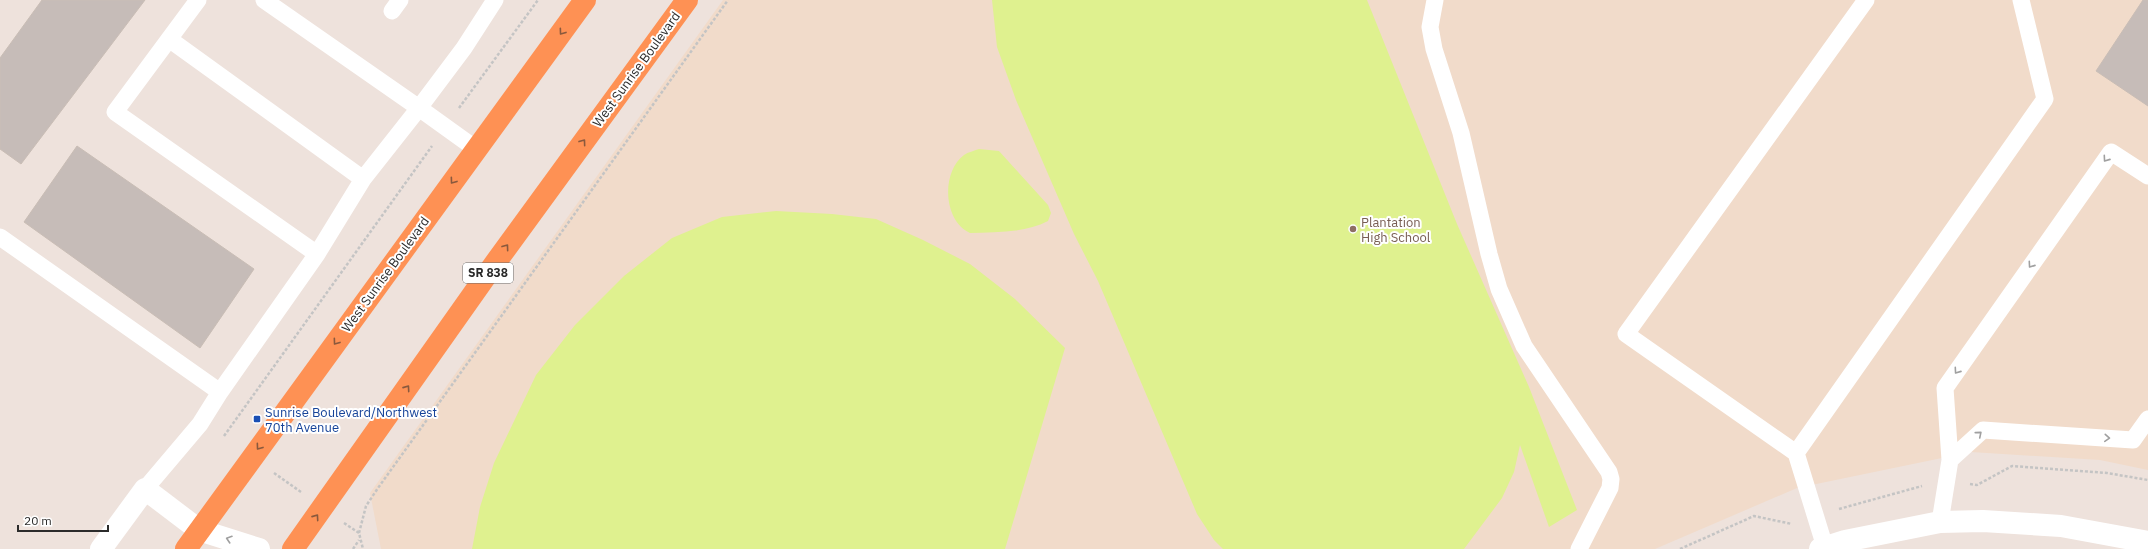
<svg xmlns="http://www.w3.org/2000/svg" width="2148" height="549" font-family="'IBM Plex Sans',sans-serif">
  <rect width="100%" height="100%" fill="#eee2dc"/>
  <path fill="#f1dbca" d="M 723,0 L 2148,0 L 2148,470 L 2100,460 L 1971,452 L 1797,488 L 1655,549 L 381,549 L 370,493 Z"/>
  <path fill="#dff18f" d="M 992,0 L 1367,0 L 1457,224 L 1529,387 L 1577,510 L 1549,527 L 1520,445 L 1514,472 L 1502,498 L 1464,549 L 1223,549 L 1214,540 L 1197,514 L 1098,281 L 1074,234 L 1016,100 L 997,47 Z
    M 979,149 L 999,151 L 1048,205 L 1051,213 L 1048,221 C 1025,233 996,232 970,233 C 943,221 941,172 964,155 C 968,152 974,151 979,149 Z
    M 776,211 L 832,214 L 876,219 L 923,240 L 970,264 L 1015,299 L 1065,348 L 1005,549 L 472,549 L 480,507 L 494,463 L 536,375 L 575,325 L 624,276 L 672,238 L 722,217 Z"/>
  <path fill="#c6bcb8" stroke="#c9bdb5" d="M 42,0 L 145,0 L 21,164 L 0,149 L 0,58 Z
    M 2143,0 L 2148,0 L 2148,106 L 2096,71 Z
    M 77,146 L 254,269 L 200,348 L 24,222 Z"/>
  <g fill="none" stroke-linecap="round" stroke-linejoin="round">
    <path stroke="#c4c4c4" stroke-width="2.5" stroke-dasharray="3 2" stroke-linecap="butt" d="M 459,108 L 538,0
      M 224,436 L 432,146
      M 274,473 L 301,492
      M 1970,484 L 1977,485 L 2012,466 L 2107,473 L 2148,480
      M 1839,509 L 1922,486
      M 344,523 L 359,533 L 363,549
      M 359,533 L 366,506 L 378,488 L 728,0
      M 353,549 L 359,540
      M 1680,549 L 1754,516 L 1792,524"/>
    <path stroke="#fff" stroke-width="17" d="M 198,0 L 115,112 L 317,254 L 363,179 L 419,108 L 264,0
      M 1435,0 L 1430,27 L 1434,49 L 1461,133 L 1489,254 L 1499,289 L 1524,346 L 1609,472 L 1611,479 L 1610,488 L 1579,549
      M 392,11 L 400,0
      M 169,39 L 363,179
      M 476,149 L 419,108 L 464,48 L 495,0
      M 0,237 L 220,392 L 317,254
      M 1796,453 L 2045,99 L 2021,0
      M 1950,460 L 1983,430 L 2133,440 L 2148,419
      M 145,489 L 200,424 L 220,392
      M 1940,522 L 1950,460 L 1945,388 L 2111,152 L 2148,176
      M 1825,547 L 1796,453 L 1626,334 L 1866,0"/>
    <path stroke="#fff" stroke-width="22" d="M 101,549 L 145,489 L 199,530"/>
    <path stroke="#fff" stroke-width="22" d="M 199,530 L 259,549
      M 1820,549 L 1845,541 L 1940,522 L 1983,521 L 2061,526 L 2148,542"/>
    <path stroke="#fe9154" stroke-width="22" d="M 186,549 L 585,0
      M 293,549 L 493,266 L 687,0"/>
  </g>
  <defs><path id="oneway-chevron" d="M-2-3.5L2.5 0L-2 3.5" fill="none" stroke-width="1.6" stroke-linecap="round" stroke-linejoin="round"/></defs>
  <g stroke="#8a593d">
    <use href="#oneway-chevron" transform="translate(562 32) rotate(126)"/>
    <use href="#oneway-chevron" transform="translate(583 142) rotate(-54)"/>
    <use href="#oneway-chevron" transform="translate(453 181) rotate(126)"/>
    <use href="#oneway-chevron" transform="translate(506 247) rotate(-54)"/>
    <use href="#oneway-chevron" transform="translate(336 342) rotate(126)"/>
    <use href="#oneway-chevron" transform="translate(407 388) rotate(-55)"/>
    <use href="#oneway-chevron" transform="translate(259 447) rotate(126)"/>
    <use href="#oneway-chevron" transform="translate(316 517) rotate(-55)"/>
  </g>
  <g stroke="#a0a0a0">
    <use href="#oneway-chevron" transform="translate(2106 159) rotate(125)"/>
    <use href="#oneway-chevron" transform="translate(2031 265) rotate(125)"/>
    <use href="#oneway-chevron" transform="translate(1957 371) rotate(125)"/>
    <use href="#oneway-chevron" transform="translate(1979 434) rotate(-40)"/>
    <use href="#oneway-chevron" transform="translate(2107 438) rotate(4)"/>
    <use href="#oneway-chevron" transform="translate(229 539) rotate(-162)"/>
  </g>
  <circle fill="#8d6e63" stroke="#fff" stroke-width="1.5" cx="1353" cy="229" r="4"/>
  <rect fill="#1a4fb4" stroke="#fff" stroke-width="1.5" x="253" y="415" width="8" height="8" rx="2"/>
  <g text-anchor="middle" stroke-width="4" stroke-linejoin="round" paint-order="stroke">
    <rect fill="#fff" stroke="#6b6b6b" stroke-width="1" x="463" y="263" width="50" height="20" rx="3"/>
    <g font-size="12" font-weight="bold" fill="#2b2b2b">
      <text x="488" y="277">SR 838</text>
    </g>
    <g font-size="13" fill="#2b2b2b" stroke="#fff">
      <text transform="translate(636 69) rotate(-54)" y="5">West Sunrise Boulevard</text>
      <text transform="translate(385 274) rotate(-54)" y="5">West Sunrise Boulevard</text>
    </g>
    <g font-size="13" fill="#785e54" stroke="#fff" text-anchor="start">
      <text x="1361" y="227">Plantation<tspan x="1361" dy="15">High School</tspan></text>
    </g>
    <g font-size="13" fill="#164399" stroke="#fff" text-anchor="start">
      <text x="265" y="417">Sunrise Boulevard/Northwest<tspan x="265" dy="15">70th Avenue</tspan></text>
    </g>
  </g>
  <path d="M18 525v6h90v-6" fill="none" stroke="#2b2b2b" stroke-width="2"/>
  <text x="24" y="525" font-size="12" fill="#2b2b2b" stroke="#ffffff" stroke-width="3" paint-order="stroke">20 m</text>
</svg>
